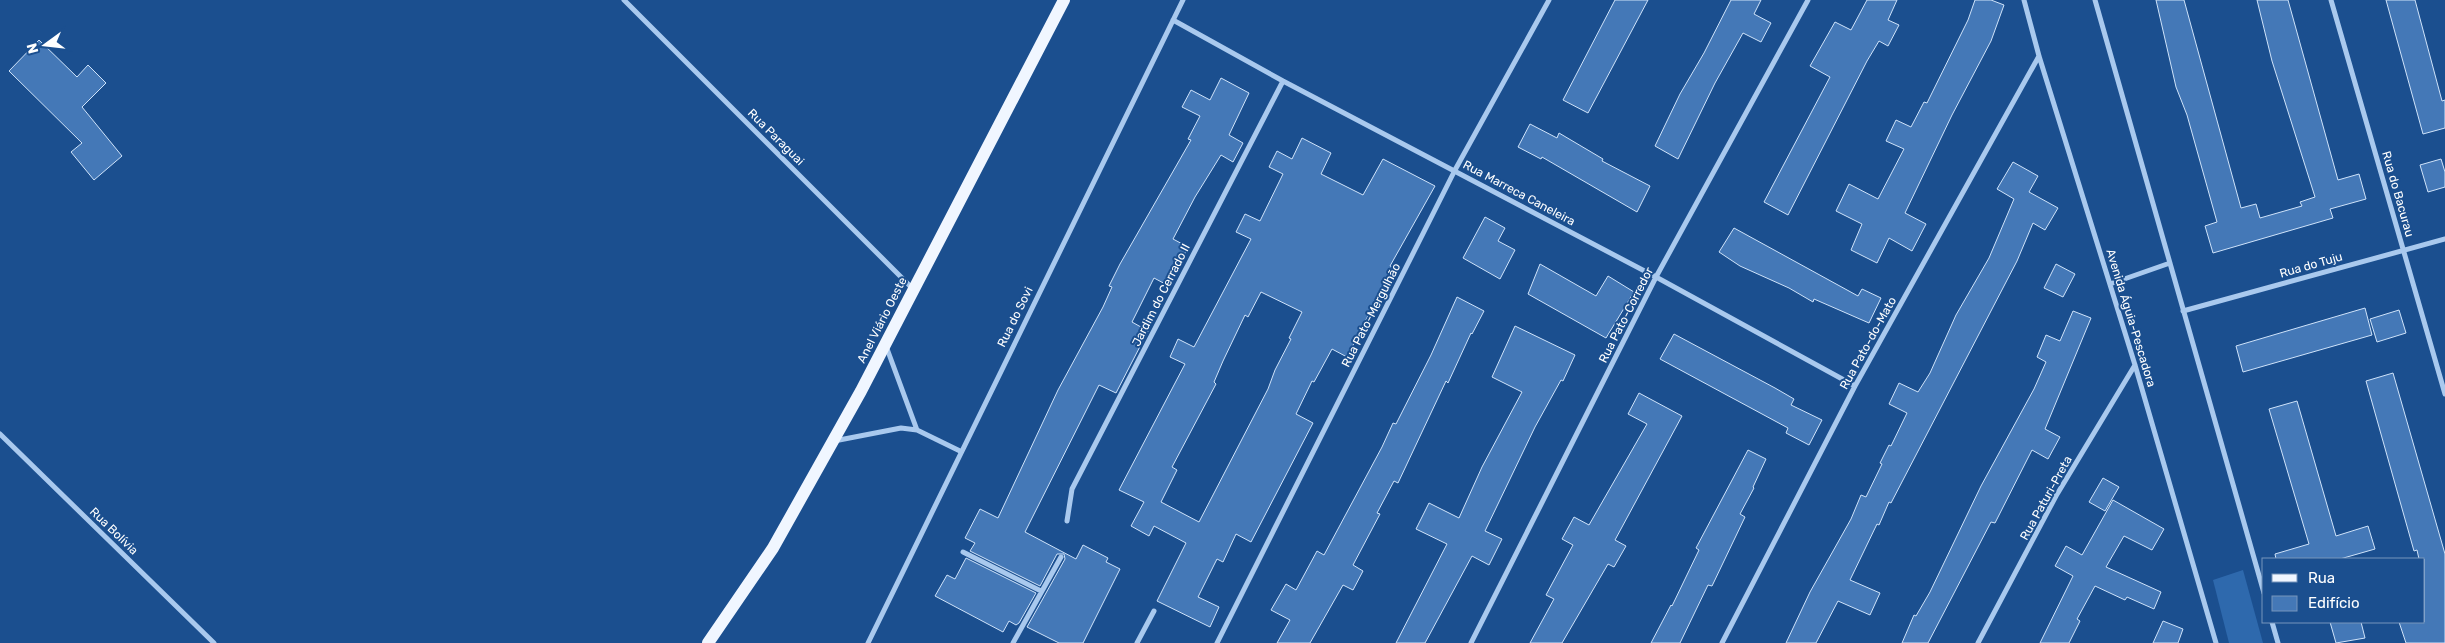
<svg xmlns="http://www.w3.org/2000/svg" width="2445" height="643" font-family="Rubik,sans-serif">
  <rect width="100%" height="100%" fill="#1b4f8f"/>
  <path fill="#2e69ad" d="M 2243,570 L 2263,643 L 2229,643 L 2213,580 Z"/>
  <path fill="#4478b7" stroke="#cfe3fa" fill-rule="evenodd" d="M 1615,0 L 1648,0 L 1588,113 L 1563,100 Z
    M 1731,0 L 1761,0 L 1754,14 L 1771,23 L 1761,42 L 1743,33 L 1715,83 L 1678,159 L 1655,146 L 1680,94 L 1704,53 Z
    M 1867,0 L 1897,0 L 1888,20 L 1899,25 L 1888,46 L 1879,41 L 1867,61 L 1788,215 L 1764,202 L 1830,77 L 1810,66 L 1835,22 L 1851,30 Z
    M 1975,0 L 1991,0 L 2004,5 L 1991,41 L 1952,115 L 1905,213 L 1926,224 L 1912,251 L 1889,238 L 1877,263 L 1851,250 L 1862,224 L 1836,211 L 1849,184 L 1878,199 L 1904,149 L 1886,141 L 1896,120 L 1911,127 L 1924,102 L 1927,103 L 1968,20 Z
    M 2156,0 L 2184,0 L 2241,208 L 2256,204 L 2260,218 L 2302,206 L 2300,202 L 2315,197 L 2272,61 L 2257,0 L 2288,0 L 2338,180 L 2359,174 L 2366,199 L 2330,209 L 2333,218 L 2213,253 L 2205,226 L 2217,222 L 2187,115 L 2176,87 Z
    M 2386,0 L 2415,0 L 2442,101 L 2445,100 L 2445,128 L 2423,134 Z
    M 39,40 L 77,77 L 88,65 L 106,83 L 82,107 L 122,156 L 94,180 L 71,152 L 82,143 L 9,71 Z
    M 1221,78 L 1249,93 L 1229,135 L 1243,143 L 1233,162 L 1221,155 L 1195,197 L 1173,239 L 1188,247 L 1169,286 L 1154,278 L 1132,322 L 1148,331 L 1116,393 L 1099,385 L 1025,532 L 1076,559 L 1083,545 L 1108,558 L 1106,562 L 1120,569 L 1083,643 L 1059,643 L 1027,627 L 1065,559 L 1064,554 L 1057,554 L 1040,586 L 970,551 L 975,543 L 965,538 L 980,509 L 998,518 L 1058,390 L 1103,307 L 1112,287 L 1109,286 L 1120,264 L 1191,140 L 1188,139 L 1200,116 L 1182,107 L 1191,90 L 1210,100 Z
    M 1530,124 L 1557,138 L 1559,133 L 1603,159 L 1602,161 L 1650,186 L 1637,212 L 1542,157 L 1541,159 L 1518,147 Z
    M 1302,138 L 1331,153 L 1321,174 L 1363,195 L 1383,159 L 1435,186 L 1390,266 L 1393,267 L 1347,357 L 1332,349 L 1314,382 L 1312,381 L 1296,414 L 1313,423 L 1251,542 L 1236,534 L 1223,562 L 1217,559 L 1198,597 L 1219,607 L 1210,627 L 1157,601 L 1186,543 L 1154,526 L 1149,536 L 1131,526 L 1144,502 L 1119,490 L 1185,364 L 1170,357 L 1178,339 L 1194,347 L 1251,239 L 1236,232 L 1245,214 L 1260,221 L 1283,174 L 1269,167 L 1277,151 L 1292,159 ZM 1261,292 L 1302,312 L 1289,338 L 1291,339 L 1275,370 L 1268,389 L 1199,522 L 1161,502 L 1177,470 L 1172,467 L 1216,384 L 1214,382 L 1223,361 L 1245,315 L 1248,317 Z
    M 2441,159 L 2445,172 L 2445,187 L 2428,192 L 2420,165 Z
    M 2013,162 L 2038,176 L 2029,192 L 2058,208 L 2045,230 L 2033,223 L 2017,261 L 1891,503 L 1889,502 L 1879,525 L 1877,524 L 1850,580 L 1880,593 L 1870,615 L 1838,601 L 1816,643 L 1786,643 L 1810,592 L 1851,519 L 1861,495 L 1866,497 L 1882,464 L 1880,463 L 1889,445 L 1891,446 L 1907,413 L 1889,404 L 1899,383 L 1918,392 L 1930,373 L 1956,315 L 1989,258 L 2014,199 L 1997,189 Z
    M 1485,217 L 1505,228 L 1498,241 L 1515,250 L 1500,279 L 1463,258 Z
    M 1734,228 L 1858,296 L 1862,289 L 1881,298 L 1869,323 L 1814,299 L 1813,302 L 1789,288 L 1740,266 L 1719,252 Z
    M 1540,264 L 1596,296 L 1608,276 L 1634,292 L 1606,338 L 1528,294 Z
    M 2056,264 L 2075,274 L 2063,297 L 2044,288 Z
    M 1457,297 L 1484,311 L 1472,334 L 1471,333 L 1448,383 L 1446,381 L 1398,483 L 1394,481 L 1377,513 L 1380,514 L 1353,565 L 1363,571 L 1353,590 L 1343,585 L 1310,643 L 1277,643 L 1290,620 L 1271,610 L 1286,584 L 1296,590 L 1317,551 L 1324,555 L 1382,447 L 1393,423 L 1396,424 L 1431,355 Z
    M 2365,308 L 2372,335 L 2243,372 L 2236,346 Z
    M 2399,310 L 2406,333 L 2377,342 L 2370,319 Z
    M 2073,311 L 2091,318 L 2045,429 L 2060,437 L 2048,459 L 2032,450 L 1995,523 L 1991,522 L 1928,643 L 1902,643 L 1914,615 L 1916,616 L 1930,592 L 1981,486 L 2034,389 L 2046,362 L 2037,357 L 2046,335 L 2060,341 Z
    M 1515,326 L 1575,355 L 1563,381 L 1561,380 L 1535,427 L 1485,531 L 1502,539 L 1489,565 L 1472,556 L 1425,643 L 1396,643 L 1447,544 L 1416,529 L 1429,503 L 1459,518 L 1482,467 L 1522,392 L 1492,377 Z
    M 1674,334 L 1775,388 L 1794,399 L 1791,405 L 1822,420 L 1809,445 L 1786,433 L 1788,428 L 1660,359 Z
    M 2393,373 L 2445,554 L 2445,643 L 2406,643 L 2399,622 L 2424,622 L 2424,559 L 2419,559 L 2417,550 L 2414,551 L 2366,381 Z
    M 1639,393 L 1682,416 L 1615,540 L 1626,546 L 1614,567 L 1608,564 L 1562,643 L 1530,643 L 1554,599 L 1546,595 L 1573,545 L 1562,539 L 1574,517 L 1589,525 L 1647,424 L 1628,414 Z
    M 2297,401 L 2336,536 L 2368,526 L 2375,549 L 2340,559 L 2276,559 L 2275,554 L 2309,544 L 2269,409 Z
    M 1748,450 L 1766,459 L 1753,487 L 1754,488 L 1740,514 L 1745,517 L 1712,586 L 1708,585 L 1680,643 L 1651,643 L 1671,605 L 1672,606 L 1699,550 L 1696,548 Z
    M 2103,478 L 2119,487 L 2105,511 L 2089,502 Z
    M 2113,500 L 2164,529 L 2152,550 L 2124,536 L 2106,567 L 2161,592 L 2154,609 L 2127,597 L 2125,600 L 2095,586 L 2077,619 L 2080,621 L 2069,643 L 2040,643 L 2073,576 L 2055,566 L 2066,546 L 2082,555 Z
    M 966,558 L 1036,593 L 1019,623 L 1016,625 L 1009,621 L 1003,632 L 935,596 L 947,575 L 955,579 Z
    M 2163,621 L 2183,629 L 2178,643 L 2153,643 Z
    M 2330,622 L 2361,622 L 2365,638 L 2336,643 Z"/>
  <g fill="none" stroke-linecap="round" stroke-linejoin="round">
    <path stroke="#a9c9ee" stroke-width="5" d="M 624,0 L 913,289
      M 2024,0 L 2039,56 L 2135,365 L 2216,643
      M 2095,0 L 2264,593
      M 2331,0 L 2445,394
      M 1173,20 L 1283,81 L 1656,277 L 1855,386
      M 2110,284 L 2170,263
      M 2183,311 L 2445,239
      M 886,346 L 917,430
      M 0,434 L 214,643
      M 834,441 L 901,428 L 917,430 L 960,451
      M 1067,521 L 1072,489 L 1283,81
      M 963,552 L 1041,591
      M 2272,622 L 2278,643
      M 868,643 L 1183,0
      M 1013,643 L 1061,557
      M 1137,643 L 1154,611
      M 1217,643 L 1455,170 L 1549,0
      M 1471,643 L 1656,277 L 1808,0
      M 1722,643 L 1855,386 L 2039,56
      M 1978,643 L 2056,496 L 2135,365"/>
    <path stroke="#f0f6ff" stroke-width="12" d="M 708,643 L 773,548 L 861,391 L 1064,0"/>
  </g>
  <g text-anchor="middle" stroke-width="4" stroke-linejoin="round" paint-order="stroke">
    <g font-size="12" fill="#fff" stroke="#1b4f8f">
      <text transform="translate(776 137) rotate(45)" y="4">Rua Paraguai</text>
      <text transform="translate(1519 193) rotate(28)" y="4">Rua Marreca Caneleira</text>
      <text transform="translate(2398 194) rotate(74)" y="4">Rua do Bacurau</text>
      <text transform="translate(2311 265) rotate(-16)" y="4">Rua do Tuju</text>
      <text transform="translate(1161 295) rotate(-63)" y="4">Jardim do Cerrado II</text>
      <text transform="translate(1371 315) rotate(-63)" y="4">Rua Pato-Mergulhão</text>
      <text transform="translate(1626 315) rotate(-63)" y="4">Rua Pato-Corredor</text>
      <text transform="translate(1015 317) rotate(-64)" y="4">Rua do Sovi</text>
      <text transform="translate(2131 318) rotate(73)" y="4">Avenida Águia-Pescadora</text>
      <text transform="translate(882 320) rotate(-63)" y="4">Anel Viário Oeste</text>
      <text transform="translate(1868 343) rotate(-61)" y="4">Rua Pato-do-Mato</text>
      <text transform="translate(2046 498) rotate(-61)" y="4">Rua Paturi-Preta</text>
      <text transform="translate(114 531) rotate(44)" y="4">Rua Bolívia</text>
    </g>
  </g>
  <rect x="2262" y="558" width="162" height="65" fill="#1b4f8f" stroke="#7695bc"/>
  <rect x="2272" y="574" width="25" height="8" fill="#f0f6ff" stroke="#7695bc"/>
  <text x="2308" y="583" font-size="15" fill="#ffffff">Rua</text>
  <rect x="2272" y="596" width="25" height="15" fill="#4478b7" stroke="#7695bc"/>
  <text x="2308" y="608" font-size="15" fill="#ffffff">Edifício</text>
  <g transform="translate(45 45) rotate(255)" stroke="#1b4f8f" stroke-width="4" paint-order="stroke">
  <path d="M0-4L9 19L0 12L-9 19Z" fill="#ffffff"/>
  <text y="-8" font-size="14" font-weight="bold" text-anchor="middle" fill="#ffffff">N</text>
  </g>
</svg>
